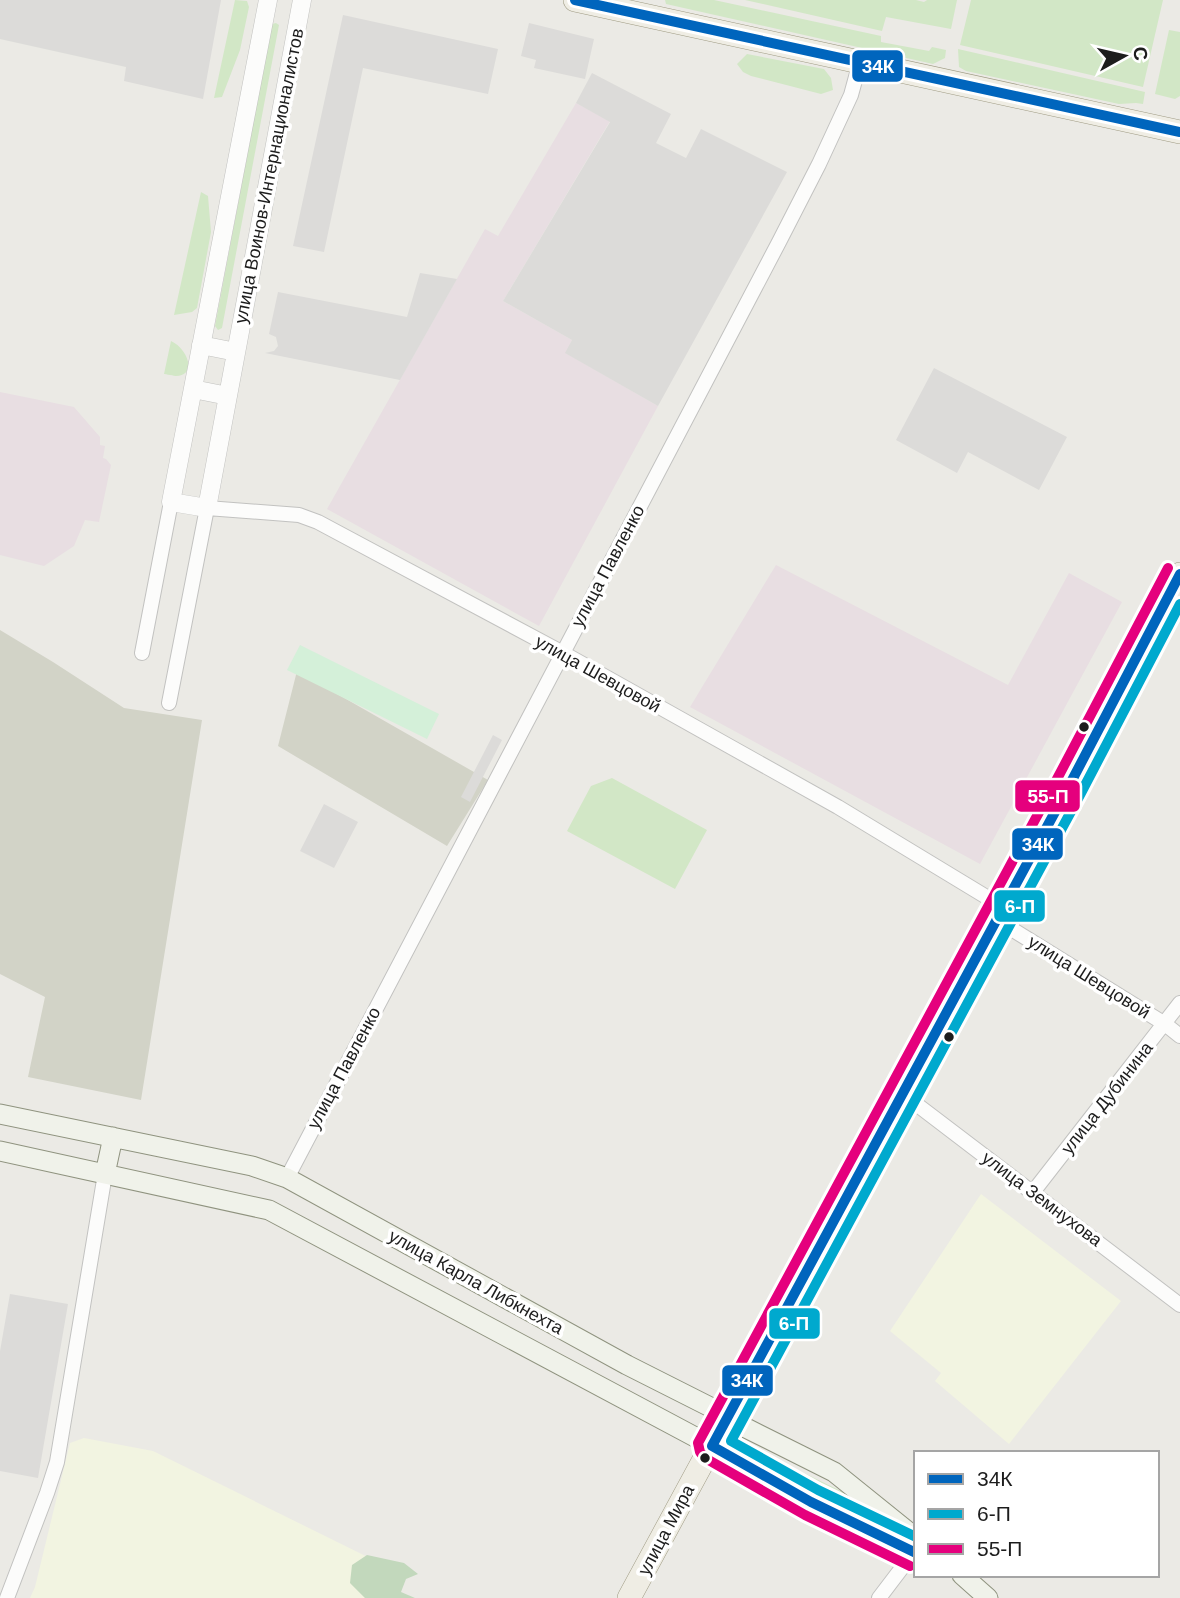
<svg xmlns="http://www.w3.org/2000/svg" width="1180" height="1598" font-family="Helvetica,sans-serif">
  <rect width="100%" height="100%" fill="#ebeae5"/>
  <path fill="#e8dee2" d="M 576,103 L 610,121 L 503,301 L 572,340 L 566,353 L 658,406 L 539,626 L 327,509 L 485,229 L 498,236 Z
    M 0,392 L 74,407 L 100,437 L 100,445 L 105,446 L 103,458 L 106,459 L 111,465 L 99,522 L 85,520 L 74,546 L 44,566 L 0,555 Z
    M 776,565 L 1008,685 L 1069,573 L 1122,602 L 980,864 L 690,707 Z"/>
  <path fill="#f2f4e1" d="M 981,1194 L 1121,1301 L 1009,1444 L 935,1381 L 941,1373 L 890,1331 Z
    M 84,1438 L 153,1451 L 400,1573 L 388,1598 L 30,1598 L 35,1587 L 70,1443 Z"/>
  <path fill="#d2d3c7" d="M 0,630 L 53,662 L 124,708 L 202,720 L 141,1100 L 28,1077 L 45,997 L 0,974 Z
    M 297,671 L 488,780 L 447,846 L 278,746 Z"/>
  <path fill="#d2e7c6" d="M 235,0 L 247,1 L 249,7 L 240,50 L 222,97 L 214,98 Z
    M 665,0 L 714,0 L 881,36 L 881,42 L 929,51 L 932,47 L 946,50 L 945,58 L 933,64 L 666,4 Z
    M 745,0 L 916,0 L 924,2 L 927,0 L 957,0 L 951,29 L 886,17 L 882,31 Z
    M 971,0 L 1163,0 L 1143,87 L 960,45 Z
    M 276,23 L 279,25 L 222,328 L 218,330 L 215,326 L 272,24 Z
    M 1169,30 L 1180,32 L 1180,96 L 1175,99 L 1155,94 Z
    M 958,49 L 1145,92 L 1143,104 L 1136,103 L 1119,104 L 966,71 L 959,67 Z
    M 747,54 L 824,69 L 831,78 L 833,90 L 821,94 L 751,76 L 743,72 L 737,64 Z
    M 201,192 L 208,196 L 211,232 L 197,308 L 192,312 L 174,315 Z
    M 171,341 C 187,348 198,375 176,376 C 175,376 165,374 164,374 Z
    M 612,778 L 707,830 L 675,889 L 567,831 L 591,786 Z
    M 759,1451 L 843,1492 L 865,1511 L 756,1458 Z"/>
  <path fill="#c2d8bc" d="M 367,1555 L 404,1563 L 418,1574 L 406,1579 L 401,1592 L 415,1598 L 365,1598 L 350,1583 L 352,1565 Z"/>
  <path fill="#d4f0d9" d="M 300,645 L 439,714 L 427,739 L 287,670 Z"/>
  <path fill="#dcdbd9" d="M 0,0 L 221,0 L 203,99 L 124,81 L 126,67 L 0,39 Z
    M 343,15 L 498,49 L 488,94 L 363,68 L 324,252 L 293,246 Z
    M 529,23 L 594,39 L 585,79 L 534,68 L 536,60 L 521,56 Z
    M 592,73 L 671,114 L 656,143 L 686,158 L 701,129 L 787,172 L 658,406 L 565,353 L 572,340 L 503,301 L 610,122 L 576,103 Z
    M 420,273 L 457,279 L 400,380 L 265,353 L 274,351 L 278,346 L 276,337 L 269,334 L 278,292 L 407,317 Z
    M 934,368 L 1067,437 L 1039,490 L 968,452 L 957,473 L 896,440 Z
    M 493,735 L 502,740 L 470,802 L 461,797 Z
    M 324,804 L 358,822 L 334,868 L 300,851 Z
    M 10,1294 L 68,1304 L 38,1478 L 0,1471 L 0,1351 Z"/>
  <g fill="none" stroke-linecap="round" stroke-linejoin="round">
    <g stroke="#c2c2c0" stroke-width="16">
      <path id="minor" d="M 142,653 L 171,502
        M 169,703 L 207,508 L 299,515 L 318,522 L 563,653 L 838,807 L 1003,907
        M 997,920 L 1165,1024 L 1180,1036
        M 903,1094 L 1180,1305
        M 287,1178 L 779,242 L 819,164 L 851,95 L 860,62
        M 1033,1192 L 1180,1003
        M 7,1598 L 47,1493 L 57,1462 L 105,1174
        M 879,1598 L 914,1552"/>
    </g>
    <g stroke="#c2c2c0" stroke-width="19">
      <path id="tertiary" d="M 268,0 L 171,502 L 207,508 L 302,0
        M 201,345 L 236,352
        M 193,389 L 228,396"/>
    </g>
    <g stroke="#8f937f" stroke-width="21">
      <path id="secondary" d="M 0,1114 L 252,1166 L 287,1178 L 627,1365 L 728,1416 L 746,1428 L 834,1472 L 916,1538
        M 0,1151 L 269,1210 L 712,1446 L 811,1502 L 916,1553
        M 105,1174 L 113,1137
        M 962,1575 L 988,1598"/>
    </g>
    <g stroke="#9f9b84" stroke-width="24">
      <path id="primary" d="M 575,0 L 1180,132
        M 629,1598 L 1069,786 L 1180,574"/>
    </g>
    <use href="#minor" stroke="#fcfcfb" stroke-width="14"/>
    <use href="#tertiary" stroke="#fcfcfb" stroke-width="18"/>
    <use href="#secondary" stroke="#f0f2ea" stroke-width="19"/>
    <use href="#primary" stroke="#efede4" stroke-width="23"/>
    <g stroke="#fff" stroke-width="16">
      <path id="bus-1" d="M 575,0 L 1180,132
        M 916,1553 L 811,1502 L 712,1446 L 1069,786 L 1180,574"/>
    </g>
    <g stroke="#fff" stroke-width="16">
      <path id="bus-2" d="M 916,1537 L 818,1490 L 731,1441 L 1081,793 L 1180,604"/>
    </g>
    <g stroke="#fff" stroke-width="16">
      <path id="bus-3" d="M 910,1566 L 805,1515 L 705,1458 L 700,1452 L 698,1443 L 1057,779 L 1168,568"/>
    </g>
    <use href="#bus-1" stroke="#0065bd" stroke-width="10"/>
    <use href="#bus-2" stroke="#00a9ce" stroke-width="10"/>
    <use href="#bus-3" stroke="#e5007d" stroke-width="10"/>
  </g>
  <g fill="#1d1d1d" stroke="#fff" stroke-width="2.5">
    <circle cx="1084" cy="727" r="6"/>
    <circle cx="949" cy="1037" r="6"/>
    <circle cx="705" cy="1458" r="6"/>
  </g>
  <g text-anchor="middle" stroke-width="7" stroke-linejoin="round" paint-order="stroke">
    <g font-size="18" fill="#1d1d1d" stroke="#fff">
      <text transform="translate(269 176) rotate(-79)" y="6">улица Воинов-Интернационалистов</text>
      <text transform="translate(608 566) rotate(-62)" y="6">улица Павленко</text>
      <text transform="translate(598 674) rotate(29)" y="6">улица Шевцовой</text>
      <text transform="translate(1089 977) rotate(32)" y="6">улица Шевцовой</text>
      <text transform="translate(344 1068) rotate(-62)" y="6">улица Павленко</text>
      <text transform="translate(1107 1098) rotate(-52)" y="6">улица Дубинина</text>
      <text transform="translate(1042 1199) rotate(37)" y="6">улица Земнухова</text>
      <text transform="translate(476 1282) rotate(29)" y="6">улица Карла Либкнехта</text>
      <text transform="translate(666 1530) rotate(-62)" y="6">улица Мира</text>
    </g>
  </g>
  <g stroke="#fff" stroke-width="2.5">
    <rect x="851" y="49" width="53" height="34" rx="7" fill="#0065bd"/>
    <rect x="1014" y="779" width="67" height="34" rx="7" fill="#e5007d"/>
    <rect x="1011" y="827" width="53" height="34" rx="7" fill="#0065bd"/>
    <rect x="993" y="889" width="53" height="34" rx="7" fill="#00a9ce"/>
    <rect x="768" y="1307" width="53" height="33" rx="7" fill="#00a9ce"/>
    <rect x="721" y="1364" width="53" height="33" rx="7" fill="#0065bd"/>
  </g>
  <g font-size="19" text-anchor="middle" font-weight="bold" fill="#fff">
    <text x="878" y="73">34К</text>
    <text x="1048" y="803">55-П</text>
    <text x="1038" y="851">34К</text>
    <text x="1020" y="913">6-П</text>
    <text x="794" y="1330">6-П</text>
    <text x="747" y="1387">34К</text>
  </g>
  <rect x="914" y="1451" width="245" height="126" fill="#ffffff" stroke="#a5a5a5" stroke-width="2"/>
  <rect x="928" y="1474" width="35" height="10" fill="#0065bd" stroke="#a5a5a5" stroke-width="2"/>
  <text x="977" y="1486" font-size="21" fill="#1d1d1d">34К</text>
  <rect x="928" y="1509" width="35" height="10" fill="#00a9ce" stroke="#a5a5a5" stroke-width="2"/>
  <text x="977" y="1521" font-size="21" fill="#1d1d1d">6-П</text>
  <rect x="928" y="1544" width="35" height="10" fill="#e5007d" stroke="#a5a5a5" stroke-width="2"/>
  <text x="977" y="1556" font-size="21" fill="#1d1d1d">55-П</text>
  <g transform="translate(1124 56) rotate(82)" stroke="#ffffff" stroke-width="5" paint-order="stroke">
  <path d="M0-5L12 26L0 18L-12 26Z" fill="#1d1d1d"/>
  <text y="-10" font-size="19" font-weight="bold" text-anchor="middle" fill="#1d1d1d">С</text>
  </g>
</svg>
